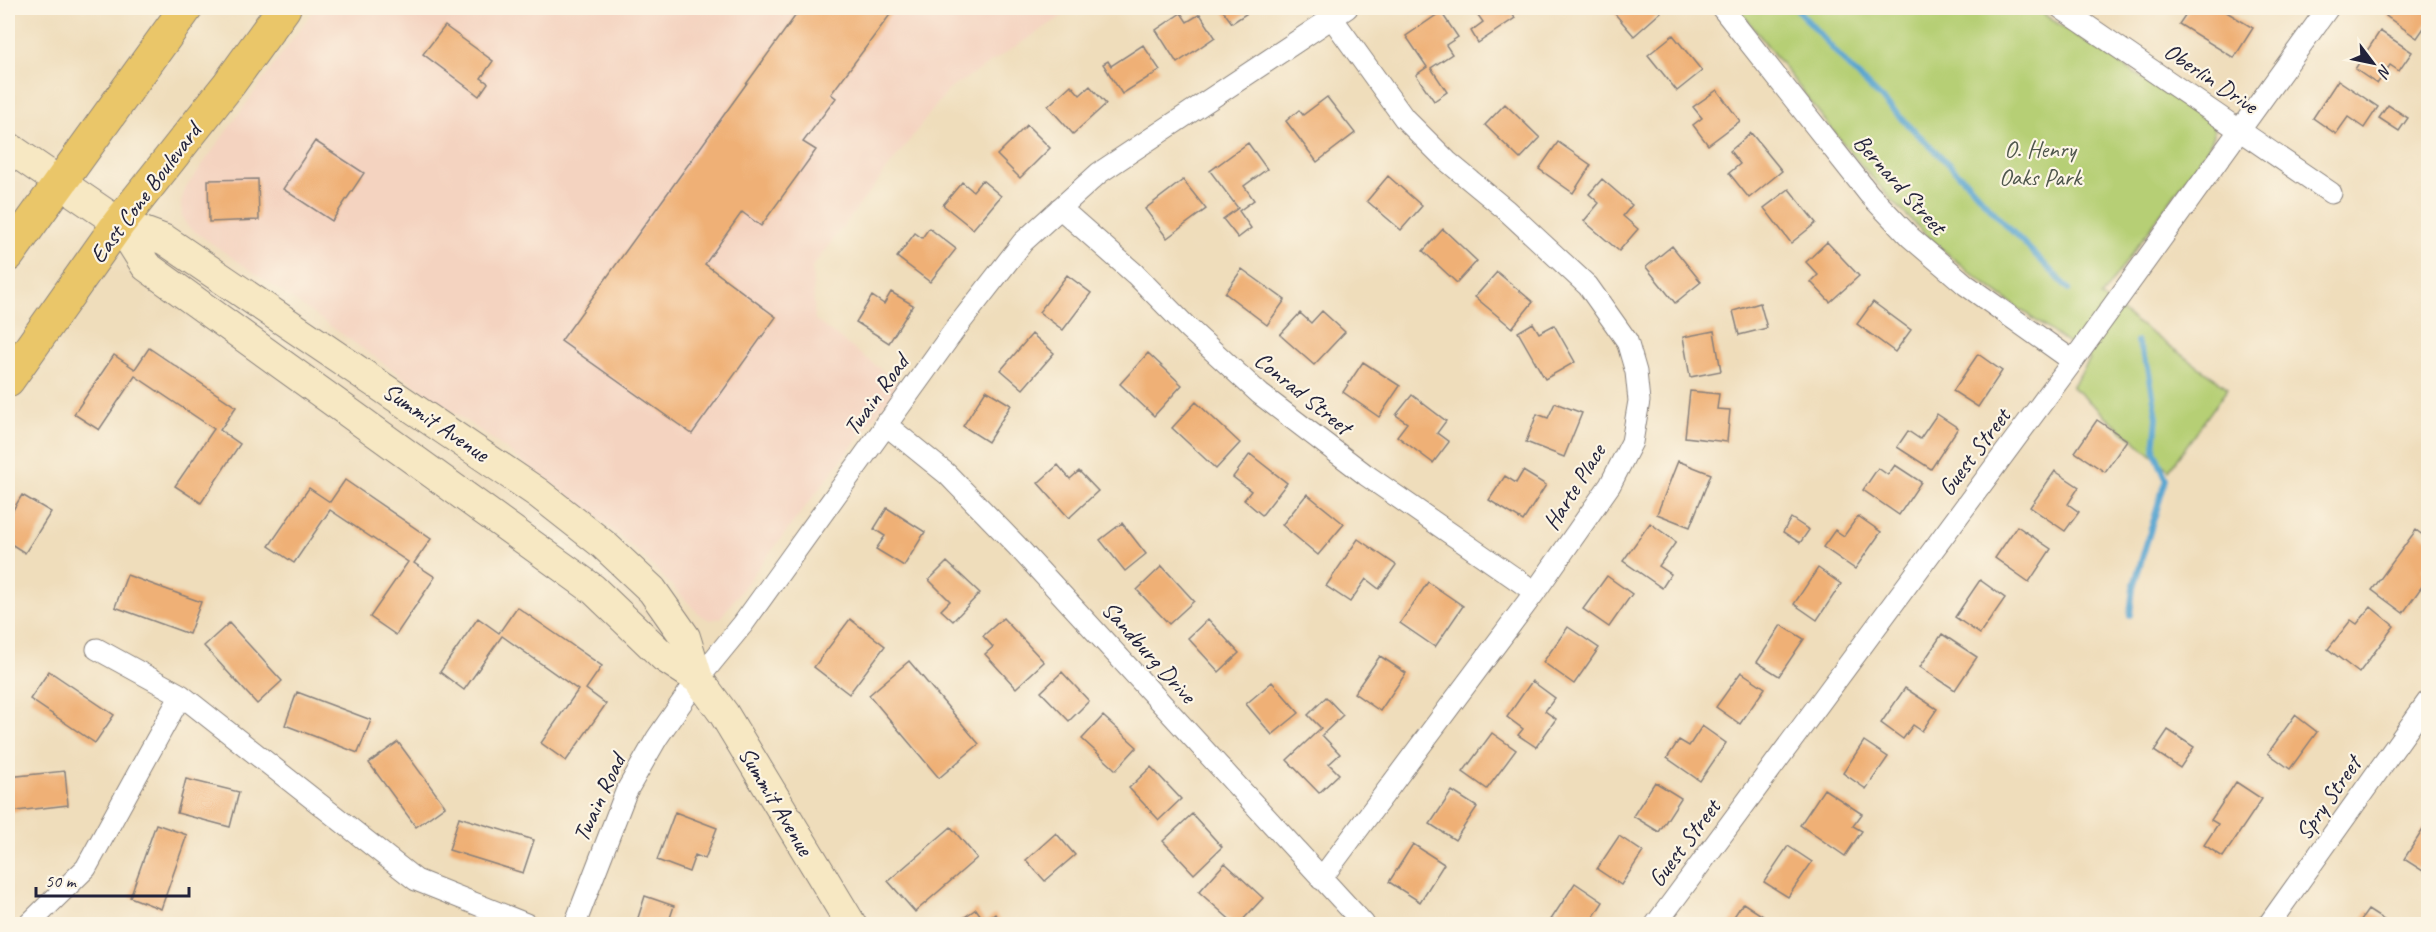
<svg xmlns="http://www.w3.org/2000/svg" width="2436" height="932" font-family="Caveat,sans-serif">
  <rect width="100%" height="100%" fill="#fcf5e5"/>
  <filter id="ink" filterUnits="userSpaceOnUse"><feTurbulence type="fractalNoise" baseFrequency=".0167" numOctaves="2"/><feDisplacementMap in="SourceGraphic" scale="12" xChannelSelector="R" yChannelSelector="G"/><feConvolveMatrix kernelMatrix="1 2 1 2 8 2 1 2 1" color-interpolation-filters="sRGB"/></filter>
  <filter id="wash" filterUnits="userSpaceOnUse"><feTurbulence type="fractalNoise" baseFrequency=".008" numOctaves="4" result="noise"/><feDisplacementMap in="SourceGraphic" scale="24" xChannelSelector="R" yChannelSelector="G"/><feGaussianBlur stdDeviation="1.35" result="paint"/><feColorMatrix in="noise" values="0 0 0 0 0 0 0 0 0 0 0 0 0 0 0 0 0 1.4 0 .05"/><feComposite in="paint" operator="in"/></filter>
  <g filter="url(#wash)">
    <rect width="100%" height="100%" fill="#efddbb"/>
    <path fill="#f4d3c0" d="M 315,8 L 1075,8 L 948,90 L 812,267 L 815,320 L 900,384 L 720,618 L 710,620 L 700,615 L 642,555 L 588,510 L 485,434 L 187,226 L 182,216 L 181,202 L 185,189 Z"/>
    <path fill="#b6cf74" stroke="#6c7858" stroke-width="1.5" d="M 1738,8 L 2034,8 L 2213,124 L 2214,135 L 2208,148 L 2101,297 L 2228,388 L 2169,470 L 2072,387 L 2090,359 C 2029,315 1959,270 1907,216 C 1845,152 1793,77 1738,8 Z"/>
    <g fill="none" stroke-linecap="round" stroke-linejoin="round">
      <path stroke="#57a4d0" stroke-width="6" d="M 1796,8 L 1852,70 L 1968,183 L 2000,219 L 2069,289
        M 2130,615 L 2133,588 L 2166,479 L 2154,450 L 2157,417 L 2148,367 L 2137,342"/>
    </g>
    <g id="blocks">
      <path fill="#efb076" d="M 801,8 L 895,8 L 831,94 L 836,98 L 803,142 L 816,150 L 761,226 L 742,212 L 705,264 L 776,317 L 692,434 L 561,341 Z
        M 1221,8 L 1255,8 L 1232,23 Z
        M 1473,8 L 1508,8 L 1515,18 L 1478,43 L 1471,31 L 1483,22 Z
        M 1610,8 L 1657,8 L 1661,12 L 1634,36 Z
        M 2190,8 L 2220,8 L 2253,28 L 2234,58 L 2179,24 Z
        M 2392,8 L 2428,8 L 2428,22 L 2417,38 L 2386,16 Z
        M 1441,12 L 1458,37 L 1446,45 L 1452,54 L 1431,68 L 1447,92 L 1434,101 L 1416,75 L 1427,67 L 1406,36 Z
        M 1181,13 L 1187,22 L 1200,14 L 1215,37 L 1177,63 L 1156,30 Z
        M 445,26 L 493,61 L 481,78 L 488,83 L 479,96 L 423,54 Z
        M 2380,31 L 2412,52 L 2399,71 L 2390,65 L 2377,84 L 2355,69 Z
        M 1673,35 L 1702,71 L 1677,91 L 1648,55 Z
        M 1143,45 L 1160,70 L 1122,94 L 1103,64 L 1108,61 L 1111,66 Z
        M 2338,80 L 2378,107 L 2364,128 L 2348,117 L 2336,134 L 2313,118 Z
        M 1071,85 L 1080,95 L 1090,86 L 1106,104 L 1073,134 L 1048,106 Z
        M 1717,90 L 1740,121 L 1708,145 L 1693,125 L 1702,118 L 1693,107 Z
        M 1327,97 L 1355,133 L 1317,162 L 1286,121 L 1299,110 L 1303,115 Z
        M 1505,104 L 1540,138 L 1520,159 L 1485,125 Z
        M 2388,105 L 2408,118 L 2399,131 L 2379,118 Z
        M 1027,125 L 1050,148 L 1020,178 L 997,155 Z
        M 1751,133 L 1782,171 L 1749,198 L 1729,173 L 1740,164 L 1730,151 Z
        M 315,141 L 364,173 L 332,221 L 283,189 Z
        M 1558,142 L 1591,165 L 1573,193 L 1539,169 Z
        M 1248,143 L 1267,169 L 1244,186 L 1254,200 L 1239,211 L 1251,228 L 1238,238 L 1223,219 L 1238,208 L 1210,171 Z
        M 1388,176 L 1422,206 L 1401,230 L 1367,201 Z
        M 258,179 L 259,220 L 209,222 L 208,180 Z
        M 1602,179 L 1632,205 L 1623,216 L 1638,229 L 1619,251 L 1584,221 L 1599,203 L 1589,194 Z
        M 982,180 L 1001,196 L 973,229 L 943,205 L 962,182 L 973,191 Z
        M 1183,180 L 1206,209 L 1167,238 L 1145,209 Z
        M 1789,189 L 1816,223 L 1791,243 L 1764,208 Z
        M 929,228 L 956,249 L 930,282 L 897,257 L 915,233 L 922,238 Z
        M 1443,229 L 1477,261 L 1457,283 L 1423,251 Z
        M 1827,242 L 1859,276 L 1830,302 L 1811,282 L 1818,275 L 1806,262 Z
        M 1672,246 L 1701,282 L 1675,303 L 1646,267 Z
        M 1242,269 L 1285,300 L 1267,325 L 1225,293 Z
        M 1497,272 L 1533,302 L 1512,328 L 1475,297 Z
        M 1067,275 L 1091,293 L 1063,330 L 1039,312 Z
        M 891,292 L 913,305 L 889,343 L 856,322 L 872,296 L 884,304 Z
        M 1873,302 L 1911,330 L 1895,352 L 1857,324 Z
        M 1760,303 L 1767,328 L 1739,335 L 1733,311 Z
        M 1322,311 L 1345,332 L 1314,365 L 1280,335 L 1300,313 L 1311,323 Z
        M 1533,323 L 1539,333 L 1554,325 L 1575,362 L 1545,379 L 1518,332 Z
        M 1714,331 L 1721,371 L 1690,377 L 1683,337 Z
        M 1032,334 L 1054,353 L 1023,389 L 1001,370 Z
        M 149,348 L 236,407 L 220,430 L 240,444 L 201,503 L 175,486 L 214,429 L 135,376 L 99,430 L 74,414 L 114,355 L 135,369 Z
        M 1148,353 L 1182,385 L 1154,416 L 1120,384 Z
        M 1978,354 L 2002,371 L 1978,407 L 1953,391 Z
        M 1363,362 L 1400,386 L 1379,417 L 1343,392 Z
        M 986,390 L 1011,405 L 988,442 L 963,426 Z
        M 1690,391 L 1719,394 L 1717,409 L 1730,410 L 1727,442 L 1685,437 Z
        M 1412,395 L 1446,421 L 1437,433 L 1449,442 L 1433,463 L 1397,436 L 1407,423 L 1396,415 Z
        M 1196,402 L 1240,443 L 1216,469 L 1172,428 Z
        M 1555,403 L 1582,413 L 1564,457 L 1526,442 L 1537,414 L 1548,418 Z
        M 1937,414 L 1958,428 L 1931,469 L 1897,447 L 1908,431 L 1920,439 Z
        M 2097,420 L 2127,440 L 2105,472 L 2075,452 Z
        M 1250,454 L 1287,483 L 1262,515 L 1244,500 L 1251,491 L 1233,477 Z
        M 1678,461 L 1711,474 L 1690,527 L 1657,514 Z
        M 1058,465 L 1070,479 L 1079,471 L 1098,491 L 1069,518 L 1038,483 Z
        M 1895,465 L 1921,482 L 1899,515 L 1863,490 L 1878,468 L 1888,475 Z
        M 1523,471 L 1546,485 L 1523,521 L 1489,500 L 1505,476 L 1516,483 Z
        M 2055,471 L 2079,487 L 2068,504 L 2079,512 L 2065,531 L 2030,507 Z
        M 345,480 L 431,539 L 414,563 L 435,577 L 396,635 L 370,617 L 408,562 L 330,510 L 294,563 L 269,546 L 309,488 L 330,502 Z
        M 1307,494 L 1344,524 L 1318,555 L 1282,525 Z
        M 22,495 L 51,512 L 25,553 L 8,542 L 8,518 Z
        M 887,508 L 925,532 L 904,566 L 876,549 L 885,536 L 874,529 Z
        M 1858,516 L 1881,532 L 1855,569 L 1823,547 L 1835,530 L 1844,536 Z
        M 1791,518 L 1809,530 L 1800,543 L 1783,532 Z
        M 1122,523 L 1146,554 L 1125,571 L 1100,540 Z
        M 1650,523 L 1676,542 L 1659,566 L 1671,574 L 1662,588 L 1623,561 Z
        M 2017,526 L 2051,549 L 2029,582 L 1995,558 Z
        M 2416,530 L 2428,539 L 2428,562 L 2423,569 L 2428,573 L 2428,578 L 2403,613 L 2372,590 Z
        M 1358,539 L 1396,565 L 1379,589 L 1366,579 L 1350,602 L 1326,586 Z
        M 947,562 L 980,593 L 953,621 L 941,610 L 950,601 L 929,580 Z
        M 1162,566 L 1194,601 L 1169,624 L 1137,590 Z
        M 1818,568 L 1841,584 L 1817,620 L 1794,604 Z
        M 127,575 L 201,602 L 189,634 L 115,607 Z
        M 1607,576 L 1632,594 L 1609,627 L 1583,609 Z
        M 1980,580 L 2005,598 L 1980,634 L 1955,617 Z
        M 1428,582 L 1463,606 L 1435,647 L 1400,623 Z
        M 517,607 L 602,666 L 586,689 L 606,704 L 566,761 L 541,743 L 578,690 L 502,636 L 464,690 L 440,672 L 478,618 L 499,633 Z
        M 2371,607 L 2394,626 L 2359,673 L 2328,649 L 2351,620 L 2357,624 Z
        M 1003,618 L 1044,662 L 1016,688 L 985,654 L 993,647 L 983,636 Z
        M 850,619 L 885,646 L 849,694 L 814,667 Z
        M 1208,619 L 1239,653 L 1219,672 L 1188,638 Z
        M 229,623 L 282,681 L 257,704 L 204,646 Z
        M 1781,625 L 1804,639 L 1779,676 L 1757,662 Z
        M 1568,627 L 1599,648 L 1574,684 L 1543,662 Z
        M 1942,634 L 1977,657 L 1955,690 L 1920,667 Z
        M 1380,656 L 1406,673 L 1380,711 L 1354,693 Z
        M 909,661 L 979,744 L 939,778 L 869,695 Z
        M 49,671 L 114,715 L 95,743 L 30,699 Z
        M 1062,672 L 1089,701 L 1069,721 L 1041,692 Z
        M 1741,672 L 1765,688 L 1740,724 L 1716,707 Z
        M 1532,681 L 1555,698 L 1545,711 L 1556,719 L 1536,747 L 1518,735 L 1523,729 L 1507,717 Z
        M 1272,682 L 1299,713 L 1272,735 L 1246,704 Z
        M 1905,688 L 1937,709 L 1922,731 L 1913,725 L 1903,739 L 1881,723 Z
        M 297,692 L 371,720 L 358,753 L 285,725 Z
        M 1326,697 L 1343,715 L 1322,735 L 1340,754 L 1329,764 L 1339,774 L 1319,793 L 1287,760 L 1321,728 L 1308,715 Z
        M 2295,715 L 2317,732 L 2290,769 L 2268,753 Z
        M 1103,716 L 1137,747 L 1116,770 L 1082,739 Z
        M 1702,726 L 1726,743 L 1700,781 L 1667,758 L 1679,740 L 1689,746 Z
        M 2168,730 L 2194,747 L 2180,768 L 2154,751 Z
        M 1492,733 L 1516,750 L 1487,789 L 1463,772 Z
        M 1864,741 L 1888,757 L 1866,789 L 1843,773 Z
        M 398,742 L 445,806 L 416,827 L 369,763 Z
        M 1151,767 L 1181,799 L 1159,820 L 1129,788 Z
        M 65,771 L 68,805 L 8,812 L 8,777 Z
        M 186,779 L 239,792 L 230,827 L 177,813 Z
        M 1655,782 L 1681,798 L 1659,832 L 1633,816 Z
        M 2236,782 L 2262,799 L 2223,857 L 2204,845 L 2218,824 L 2211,820 Z
        M 1824,789 L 1862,814 L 1853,826 L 1862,831 L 1845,856 L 1800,825 Z
        M 1452,791 L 1477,807 L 1455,840 L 1430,824 Z
        M 675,812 L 717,828 L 705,859 L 695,855 L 689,872 L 657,860 Z
        M 1192,814 L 1222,847 L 1194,874 L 1163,841 Z
        M 459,817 L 534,840 L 523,873 L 449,850 Z
        M 156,824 L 187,835 L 161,909 L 130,897 Z
        M 2426,825 L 2428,827 L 2428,869 L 2426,873 L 2404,859 Z
        M 951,827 L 977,858 L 915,912 L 888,881 Z
        M 1056,833 L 1075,855 L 1045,881 L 1026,860 Z
        M 1619,836 L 1643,852 L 1621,885 L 1597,869 Z
        M 1413,844 L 1444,864 L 1420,902 L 1389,882 Z
        M 1788,846 L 1812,862 L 1788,897 L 1764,882 Z
        M 1225,863 L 1263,898 L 1239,924 L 1235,924 L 1199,892 Z
        M 1575,883 L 1603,902 L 1589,924 L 1548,924 Z
        M 645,896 L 674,906 L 668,924 L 636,924 Z
        M 1743,903 L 1766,918 L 1762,924 L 1729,924 Z
        M 976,909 L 985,922 L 995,914 L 1003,924 L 955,924 Z
        M 2368,910 L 2390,924 L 2358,924 Z"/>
    </g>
  </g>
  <g filter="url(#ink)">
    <use href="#blocks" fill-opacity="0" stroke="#88807b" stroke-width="1.5"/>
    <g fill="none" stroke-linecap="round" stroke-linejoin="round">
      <g stroke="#88807b" stroke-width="23">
        <path id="street" d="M 1722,8 L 1869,194 L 1910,237 L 1966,285 L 2073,361
          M 2061,8 L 2331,193
          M 1060,208 L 1135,274 L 1187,327 L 1260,394 L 1366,475 L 1535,592
          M 885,424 L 947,474 L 1017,546 L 1364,924
          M 97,649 L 181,695
          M 1321,879 L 1535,592 L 1610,485 L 1632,442 L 1639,401 L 1636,372 L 1627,341 L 1588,286 L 1505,209 L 1447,161 L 1404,118 L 1332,18
          M 29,924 L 86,868 L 181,695 L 416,880 L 526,924
          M 575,924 L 626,792 L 657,738 L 698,679 L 743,624 L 956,328 L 1023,242 L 1099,173 L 1347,8
          M 1656,924 L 2073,361 L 2328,8
          M 2269,924 L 2428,701"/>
      </g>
      <g stroke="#88807b" stroke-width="32">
        <path id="secondary" d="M 8,147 L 119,223 L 165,240 L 538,493 L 604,545 L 652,590 L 685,637 L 698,679 L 724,714 L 851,924
          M 119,223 L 146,266 L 593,589 L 664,657 L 698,679"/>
      </g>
      <g stroke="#88807b" stroke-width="35">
        <path id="primary" d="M 8,255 L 186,8
          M 8,380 L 119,223 L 229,84 L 284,8"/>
      </g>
      <use href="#street" stroke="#fff" stroke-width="21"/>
      <use href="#secondary" stroke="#f7e8c3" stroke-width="30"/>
      <use href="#primary" stroke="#eac669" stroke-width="33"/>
    </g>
  </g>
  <g text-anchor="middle" stroke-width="4.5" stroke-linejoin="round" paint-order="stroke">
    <g font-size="24" fill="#22223b" stroke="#fcf5e5">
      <text transform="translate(2211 78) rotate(34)" y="8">Oberlin Drive</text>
      <text transform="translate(1900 184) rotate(48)" y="8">Bernard Street</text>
      <text transform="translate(145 193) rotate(-53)" y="8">East Cone Boulevard</text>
      <text transform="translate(1303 393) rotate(39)" y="8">Conrad Street</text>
      <text transform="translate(876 395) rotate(-54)" y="8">Twain Road</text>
      <text transform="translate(436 422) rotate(34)" y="8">Summit Avenue</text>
      <text transform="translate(1974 452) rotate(-53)" y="8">Guest Street</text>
      <text transform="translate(1574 487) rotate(-58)" y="8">Harte Place</text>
      <text transform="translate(1149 652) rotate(48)" y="8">Sandburg Drive</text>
      <text transform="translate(599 798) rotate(-65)" y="8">Twain Road</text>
      <text transform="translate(2328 798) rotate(-55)" y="8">Spry Street</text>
      <text transform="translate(776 801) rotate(59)" y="8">Summit Avenue</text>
      <text transform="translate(1684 843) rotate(-53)" y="8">Guest Street</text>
    </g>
    <g font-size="24" fill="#4e564c" stroke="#fcf5e5">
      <text x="2040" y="157">O. Henry<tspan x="2040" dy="28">Oaks Park</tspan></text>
    </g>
  </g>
  <rect width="2436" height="932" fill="none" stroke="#fcf5e5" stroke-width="30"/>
  <g transform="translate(2373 63) rotate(122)" stroke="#fcf5e5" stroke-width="4.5" paint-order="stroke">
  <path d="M0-4.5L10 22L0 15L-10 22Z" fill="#22223b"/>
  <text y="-9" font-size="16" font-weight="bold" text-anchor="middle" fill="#22223b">N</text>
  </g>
  <path d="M36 887v9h153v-9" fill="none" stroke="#22223b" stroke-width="3"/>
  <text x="45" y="887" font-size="18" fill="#22223b" stroke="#fcf5e5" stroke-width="4.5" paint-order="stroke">50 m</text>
</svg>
